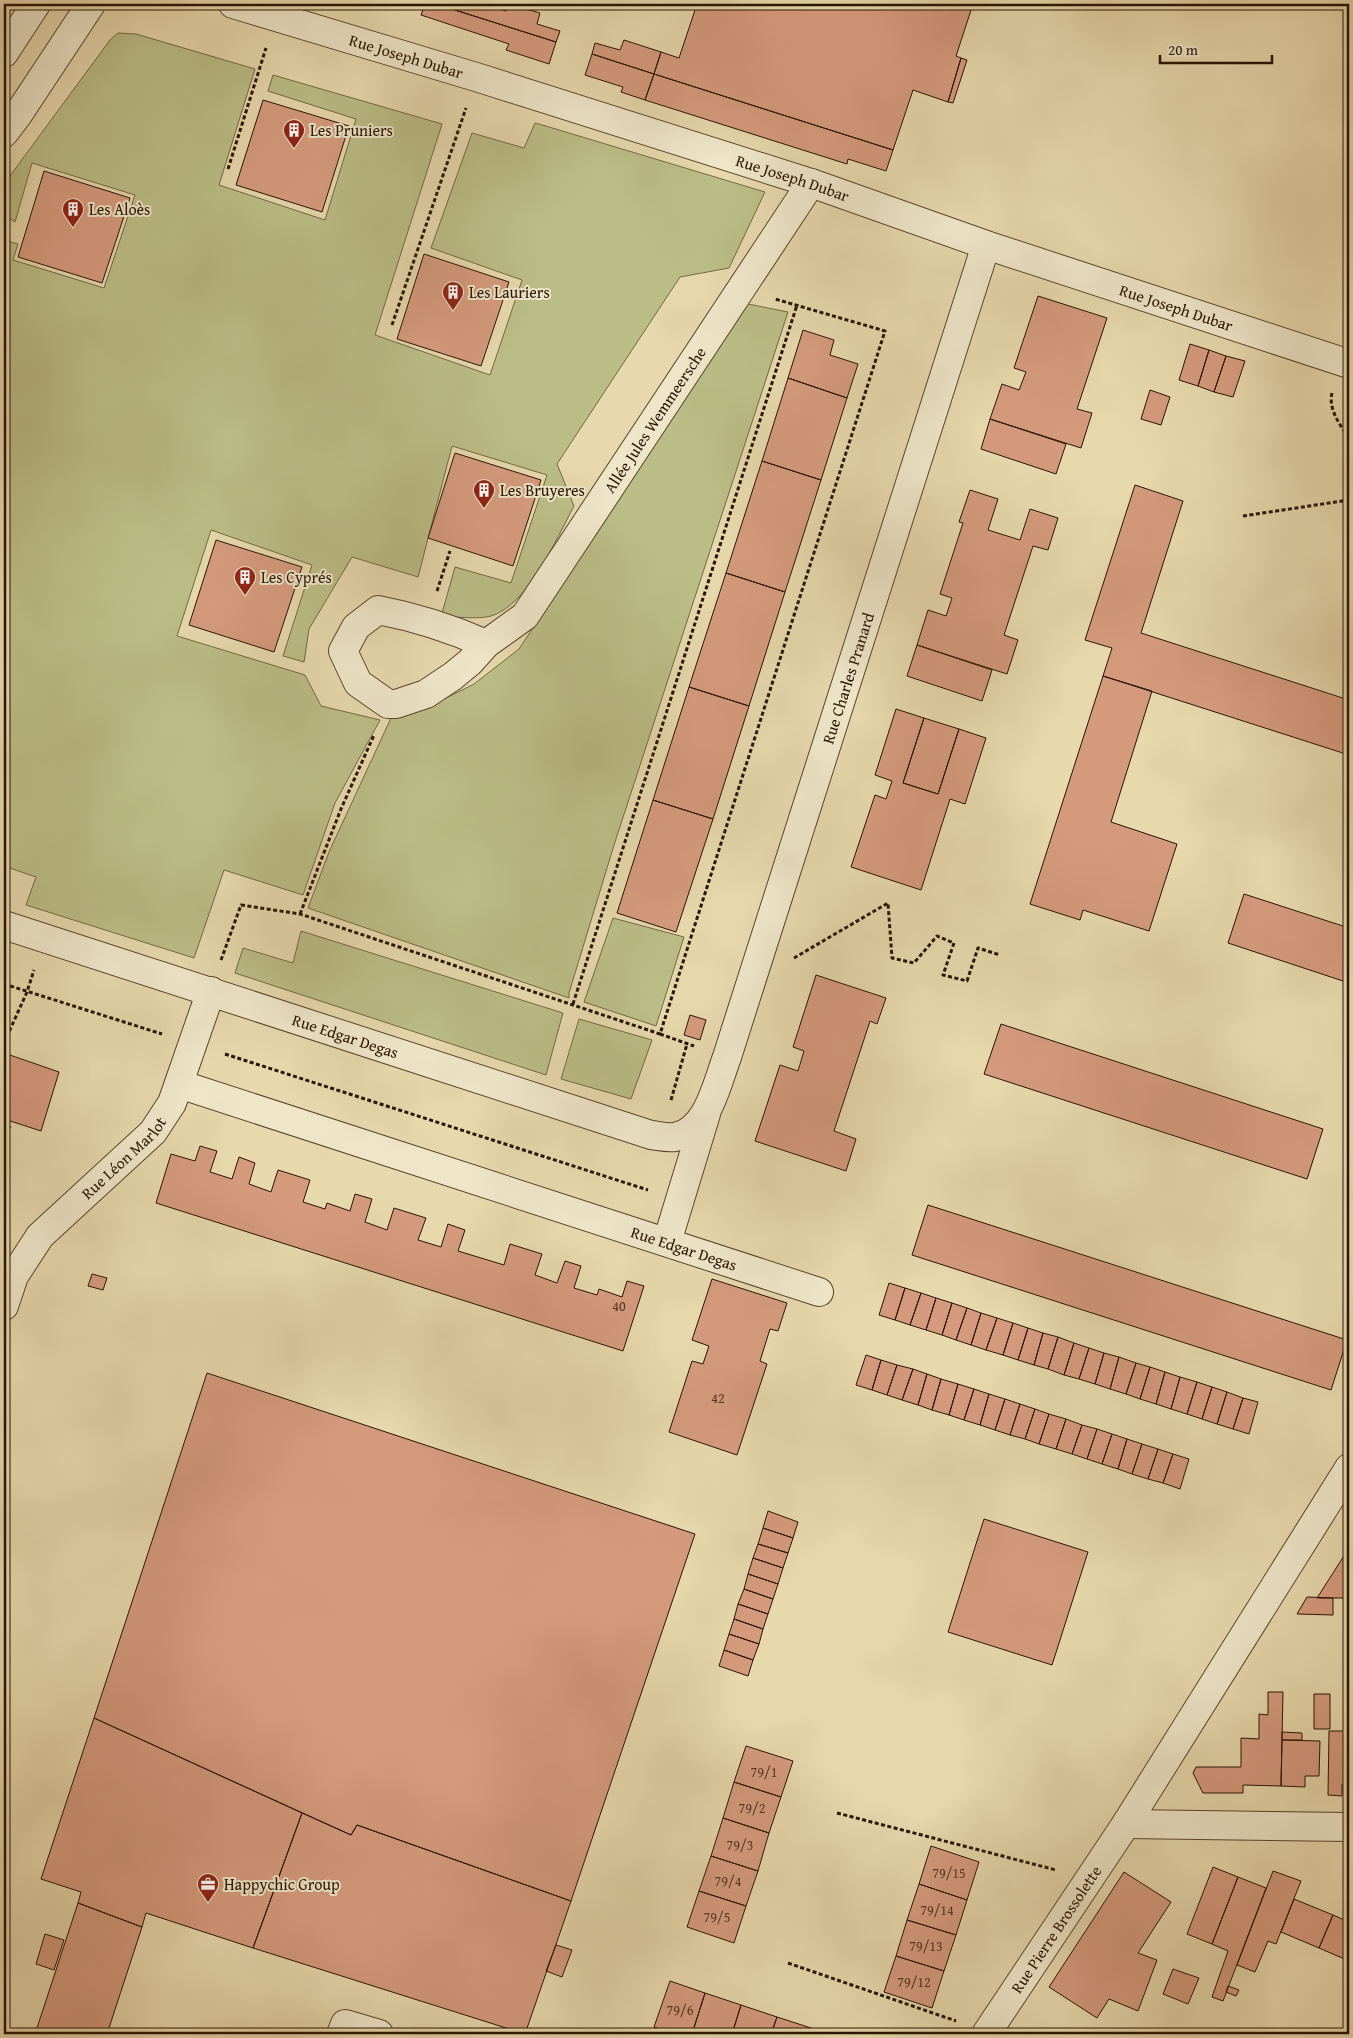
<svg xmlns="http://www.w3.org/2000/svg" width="1353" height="2038" font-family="'Gentium Book Plus',serif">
  <rect width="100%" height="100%" fill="#e7d8ad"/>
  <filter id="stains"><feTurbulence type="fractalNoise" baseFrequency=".004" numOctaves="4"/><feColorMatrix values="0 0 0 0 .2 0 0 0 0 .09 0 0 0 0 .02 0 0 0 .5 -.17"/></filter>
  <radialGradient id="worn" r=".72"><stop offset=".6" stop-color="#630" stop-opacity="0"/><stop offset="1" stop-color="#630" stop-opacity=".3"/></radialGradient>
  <path fill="#bbbd86" stroke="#726843" d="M 118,33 L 136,34 L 255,69 L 219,185 L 325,220 L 356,119 L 268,91 L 273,75 L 442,124 L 375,335 L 490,375 L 522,280 L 431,248 L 472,133 L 524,148 L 535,123 L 539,124 L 765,192 L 729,268 L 680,277 L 557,464 L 574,506 C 557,538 527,606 491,616 C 476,620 456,616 441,617 L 455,567 L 511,583 L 547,475 L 452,446 L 418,577 L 352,557 L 309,629 L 304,662 L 283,656 L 312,565 L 211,530 L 177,636 L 305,675 L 321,706 L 380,720 L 335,803 L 303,895 L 224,870 L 194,958 L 26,905 L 36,877 L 4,866 L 4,240 L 18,244 L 13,260 L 104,288 L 135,195 L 32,163 L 15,222 L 4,215 L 4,184 L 110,40 Z
    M 748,304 L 788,312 L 614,845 L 569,993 L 569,998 L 308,908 L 329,852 L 391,718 L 426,708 L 474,684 L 519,649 Z
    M 613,918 L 684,937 L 656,1026 L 584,1002 Z
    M 301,931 L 563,1013 L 546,1075 L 235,973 L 243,948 L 293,963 Z
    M 579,1019 L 652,1040 L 631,1099 L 561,1079 Z"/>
  <path fill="#d59a7e" stroke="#281400" d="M 425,4 L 436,4 L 556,42 L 549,64 L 506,50 L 509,44 L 421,15 Z
    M 436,4 L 483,4 L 506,11 L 509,4 L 540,13 L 537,24 L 560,31 L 556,42 Z
    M 697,4 L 973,4 L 956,56 L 961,58 L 948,102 L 913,90 L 893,150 L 654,74 L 661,52 L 679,58 Z
    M 624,40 L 661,52 L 654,74 L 592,54 L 595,43 L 620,50 Z
    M 592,54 L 654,74 L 645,100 L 621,92 L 623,87 L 585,75 Z
    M 961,58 L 967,60 L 953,103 L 948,102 Z
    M 654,74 L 893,150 L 886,171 L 848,159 L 847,164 L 645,100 Z
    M 263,100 L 349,126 L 322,212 L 236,185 Z
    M 44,171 L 130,198 L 102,283 L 18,257 Z
    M 424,254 L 509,282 L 481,366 L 397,339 Z
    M 1038,296 L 1107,318 L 1077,409 L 1092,413 L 1081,448 L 990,419 L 1002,384 L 1019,390 L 1026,372 L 1014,368 Z
    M 803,330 L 834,340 L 830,355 L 858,364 L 847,398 L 788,378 Z
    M 1190,344 L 1209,350 L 1198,386 L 1179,380 Z
    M 1209,350 L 1226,356 L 1214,392 L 1198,386 Z
    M 1226,356 L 1245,361 L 1233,397 L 1214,392 Z
    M 788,378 L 847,398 L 821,480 L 762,461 Z
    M 1150,390 L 1170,397 L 1161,425 L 1141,419 Z
    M 990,419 L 1066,444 L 1056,474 L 981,449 Z
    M 455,453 L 541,480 L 513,566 L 428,538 Z
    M 762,461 L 821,480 L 785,592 L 726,573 Z
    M 1135,485 L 1183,501 L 1141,633 L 1349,700 L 1349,755 L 1103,676 L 1112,648 L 1085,640 Z
    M 970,490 L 998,499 L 988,530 L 1020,540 L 1030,509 L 1058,518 L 1048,550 L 1033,546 L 1004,635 L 1018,640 L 1007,674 L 917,645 L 928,610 L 946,616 L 952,598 L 940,594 L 963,523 L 959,522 Z
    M 216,540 L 302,567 L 274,652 L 189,625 Z
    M 726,573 L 785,592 L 749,706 L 689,687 Z
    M 917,645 L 992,670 L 982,701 L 907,676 Z
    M 1103,676 L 1152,691 L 1111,822 L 1177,844 L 1149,931 L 1083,910 L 1080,920 L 1030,904 Z
    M 689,687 L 749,706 L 713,819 L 653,800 Z
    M 896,709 L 924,718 L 903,783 L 938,794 L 959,729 L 986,738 L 965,804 L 950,799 L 921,890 L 851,867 L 875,795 L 886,799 L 892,781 L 875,775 Z
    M 924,718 L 959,729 L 938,794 L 903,783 Z
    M 653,800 L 713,819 L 676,932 L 617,913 Z
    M 1244,894 L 1349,928 L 1349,983 L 1228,943 Z
    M 816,975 L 886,998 L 877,1024 L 870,1021 L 834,1131 L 856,1139 L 846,1171 L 755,1141 L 780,1065 L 798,1071 L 804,1051 L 793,1047 Z
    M 690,1015 L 706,1020 L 700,1040 L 684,1035 Z
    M 1001,1024 L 1323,1129 L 1307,1179 L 984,1074 Z
    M 4,1053 L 59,1072 L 41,1131 L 4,1119 Z
    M 200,1146 L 217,1151 L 210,1172 L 232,1179 L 239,1157 L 255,1163 L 249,1184 L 271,1192 L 278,1170 L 310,1180 L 303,1202 L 325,1209 L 327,1203 L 350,1211 L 355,1194 L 372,1199 L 365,1222 L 387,1230 L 394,1208 L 426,1218 L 418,1240 L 441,1247 L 448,1224 L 465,1230 L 458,1251 L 504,1265 L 510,1244 L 542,1254 L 535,1275 L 557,1283 L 565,1261 L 581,1266 L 574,1288 L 597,1295 L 599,1289 L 622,1297 L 627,1281 L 644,1286 L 623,1351 L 156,1203 L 171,1154 L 195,1161 Z
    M 928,1205 L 1347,1340 L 1331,1390 L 912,1255 Z
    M 92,1274 L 107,1278 L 103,1290 L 88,1286 Z
    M 712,1279 L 787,1303 L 778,1331 L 770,1329 L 760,1361 L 767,1364 L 737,1455 L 669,1432 L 692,1361 L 703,1364 L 709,1346 L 692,1340 Z
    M 889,1283 L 905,1288 L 895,1320 L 879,1315 Z
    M 905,1288 L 921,1293 L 910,1325 L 895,1320 Z
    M 921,1293 L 936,1298 L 926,1330 L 910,1325 Z
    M 936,1298 L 952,1303 L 942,1335 L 926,1330 Z
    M 952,1303 L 967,1308 L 956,1340 L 942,1335 Z
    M 967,1308 L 981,1313 L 971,1345 L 956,1340 Z
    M 981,1313 L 997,1318 L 986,1350 L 971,1345 Z
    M 997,1318 L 1013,1323 L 1003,1355 L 986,1350 Z
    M 1013,1323 L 1028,1328 L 1018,1360 L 1003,1355 Z
    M 1028,1328 L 1043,1333 L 1034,1365 L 1018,1360 Z
    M 1043,1333 L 1058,1337 L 1048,1369 L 1034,1365 Z
    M 1058,1337 L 1074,1343 L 1064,1375 L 1048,1369 Z
    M 1074,1343 L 1089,1348 L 1079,1379 L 1064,1375 Z
    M 1089,1348 L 1104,1353 L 1095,1384 L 1079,1379 Z
    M 1104,1353 L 1119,1357 L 1110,1389 L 1095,1384 Z
    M 866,1355 L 881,1360 L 872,1390 L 856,1385 Z
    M 1119,1357 L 1136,1363 L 1126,1394 L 1110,1389 Z
    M 881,1360 L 897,1365 L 887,1395 L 872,1390 Z
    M 1136,1363 L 1150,1367 L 1140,1399 L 1126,1394 Z
    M 897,1365 L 913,1369 L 902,1400 L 887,1395 Z
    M 1150,1367 L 1165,1372 L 1156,1404 L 1140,1399 Z
    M 913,1369 L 927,1374 L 918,1405 L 902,1400 Z
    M 1165,1372 L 1180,1377 L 1171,1409 L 1156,1404 Z
    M 207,1373 L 695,1534 L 571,1901 L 357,1825 L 351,1835 L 94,1718 Z
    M 927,1374 L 941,1379 L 932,1410 L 918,1405 Z
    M 1180,1377 L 1197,1382 L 1187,1414 L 1171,1409 Z
    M 941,1379 L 958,1384 L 949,1415 L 932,1410 Z
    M 1197,1382 L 1212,1387 L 1202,1419 L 1187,1414 Z
    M 958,1384 L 974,1389 L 964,1420 L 949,1415 Z
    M 1212,1387 L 1227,1392 L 1217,1424 L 1202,1419 Z
    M 974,1389 L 989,1394 L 980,1425 L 964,1420 Z
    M 1227,1392 L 1243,1398 L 1233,1429 L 1217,1424 Z
    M 989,1394 L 1005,1399 L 995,1430 L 980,1425 Z
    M 1243,1398 L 1258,1402 L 1249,1434 L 1233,1429 Z
    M 1005,1399 L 1020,1404 L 1010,1435 L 995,1430 Z
    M 1020,1404 L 1035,1409 L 1025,1439 L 1010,1435 Z
    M 1035,1409 L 1049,1414 L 1039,1444 L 1025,1439 Z
    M 1049,1414 L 1066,1419 L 1056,1449 L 1039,1444 Z
    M 1066,1419 L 1082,1425 L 1072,1454 L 1056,1449 Z
    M 1082,1425 L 1097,1429 L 1087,1459 L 1072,1454 Z
    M 1097,1429 L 1112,1434 L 1102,1464 L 1087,1459 Z
    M 1112,1434 L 1127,1439 L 1118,1469 L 1102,1464 Z
    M 1127,1439 L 1142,1444 L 1132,1474 L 1118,1469 Z
    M 1142,1444 L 1158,1449 L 1148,1479 L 1132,1474 Z
    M 1158,1449 L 1173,1454 L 1163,1483 L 1148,1479 Z
    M 1173,1454 L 1189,1459 L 1180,1489 L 1163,1483 Z
    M 768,1511 L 798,1522 L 793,1538 L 763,1528 Z
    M 984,1519 L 1088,1552 L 1052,1665 L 948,1632 Z
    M 763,1528 L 793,1538 L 788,1553 L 758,1544 Z
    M 758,1544 L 788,1553 L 783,1568 L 753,1558 Z
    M 1349,1548 L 1349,1598 L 1317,1598 Z
    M 753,1558 L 783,1568 L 778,1584 L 748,1574 Z
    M 748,1574 L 778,1584 L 773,1599 L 744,1589 Z
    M 744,1589 L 773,1599 L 768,1614 L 738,1604 Z
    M 1307,1597 L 1333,1598 L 1333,1615 L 1297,1614 Z
    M 738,1604 L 768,1614 L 763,1629 L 734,1619 Z
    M 734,1619 L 763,1629 L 759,1644 L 729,1634 Z
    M 729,1634 L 759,1644 L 753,1660 L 724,1650 Z
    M 724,1650 L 753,1660 L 748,1676 L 719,1666 Z
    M 1268,1692 L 1283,1692 L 1281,1786 L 1243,1785 L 1243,1793 L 1203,1793 L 1193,1773 L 1196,1767 L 1241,1767 L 1241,1738 L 1259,1739 L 1259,1714 L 1268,1715 Z
    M 1314,1694 L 1330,1694 L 1330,1729 L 1314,1729 Z
    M 94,1718 L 302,1813 L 253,1948 L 146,1913 L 142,1927 L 78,1903 L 81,1892 L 41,1879 Z
    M 1329,1731 L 1349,1731 L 1349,1784 L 1342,1784 L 1342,1796 L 1328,1795 Z
    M 1282,1732 L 1302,1733 L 1302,1740 L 1282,1740 Z
    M 1282,1740 L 1320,1741 L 1319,1776 L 1305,1776 L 1305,1787 L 1281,1786 Z
    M 746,1746 L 793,1761 L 781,1797 L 734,1782 Z
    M 734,1782 L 781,1797 L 769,1833 L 723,1818 Z
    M 302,1813 L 351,1835 L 357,1825 L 571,1901 L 525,2034 L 253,1948 Z
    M 723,1818 L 769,1833 L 758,1871 L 711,1856 Z
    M 931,1846 L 979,1862 L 967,1900 L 919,1884 Z
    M 711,1856 L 758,1871 L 746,1906 L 699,1891 Z
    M 1213,1867 L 1238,1877 L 1212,1944 L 1187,1934 Z
    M 1273,1871 L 1301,1881 L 1276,1944 L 1268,1941 L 1255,1972 L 1237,1965 Z
    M 1124,1872 L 1171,1902 L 1138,1953 L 1157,1960 L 1138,2011 L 1109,1999 L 1097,2018 L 1049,1987 Z
    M 1238,1877 L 1266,1888 L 1223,2001 L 1212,1997 L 1228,1951 L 1212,1944 Z
    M 919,1884 L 967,1900 L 956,1935 L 907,1920 Z
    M 699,1891 L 746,1906 L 734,1943 L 687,1927 Z
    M 1294,1899 L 1333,1915 L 1319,1948 L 1281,1932 Z
    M 78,1903 L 142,1927 L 107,2034 L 35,2034 Z
    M 1333,1915 L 1349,1922 L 1349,1961 L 1319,1948 Z
    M 907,1920 L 956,1935 L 944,1971 L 896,1956 Z
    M 45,1934 L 64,1940 L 54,1970 L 36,1964 Z
    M 556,1945 L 572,1950 L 562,1977 L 546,1971 Z
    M 896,1956 L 944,1971 L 932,2008 L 884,1992 Z
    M 1173,1969 L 1199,1978 L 1188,2004 L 1163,1994 Z
    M 670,1981 L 705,1993 L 692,2034 L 676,2034 L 654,2027 Z
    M 1228,1986 L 1239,1990 L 1236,1996 L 1226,1992 Z
    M 705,1993 L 741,2005 L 732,2034 L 692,2034 Z
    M 741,2005 L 777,2017 L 771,2034 L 732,2034 Z
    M 777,2017 L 814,2029 L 812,2034 L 771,2034 Z
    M 814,2029 L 829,2034 L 812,2034 Z"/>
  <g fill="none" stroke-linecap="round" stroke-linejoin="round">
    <g stroke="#58452b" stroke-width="30">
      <g id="minor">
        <path id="s1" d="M 233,4 L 476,77 L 811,183 L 986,245 L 1349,364"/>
        <path d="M 4,53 L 36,4"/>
        <path d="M 4,133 L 17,116 L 91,4"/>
        <path id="s2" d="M 486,644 C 452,629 415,617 378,610 L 356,627 L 343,651 L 358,683 L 388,704 L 396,704 L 426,694 L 453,676 L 470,662 L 486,644 L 525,616 L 811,183"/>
        <path id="s3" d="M 4,925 L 651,1135 C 659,1136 667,1138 675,1137 C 708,1131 717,1083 727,1057 L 986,245"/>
        <path id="s4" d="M 179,1084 L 819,1292"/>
        <path d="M 667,1242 L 706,1114"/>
        <path id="s5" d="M 4,1306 L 14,1276 L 40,1236 L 153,1132 L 172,1103 L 211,991"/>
        <path d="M 1126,1824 L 1349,1827"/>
        <path d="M 341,2034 L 345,2024 L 379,2034"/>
        <path id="s6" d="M 986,2034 L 1126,1824 L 1349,1468"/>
      </g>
    </g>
    <path stroke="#281400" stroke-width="3" stroke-dasharray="4 2.5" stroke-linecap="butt" d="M 228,169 L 266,48
      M 392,325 L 466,108
      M 1332,393 C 1328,409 1340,425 1349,438
      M 1243,516 L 1349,500
      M 437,591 L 450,551
      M 300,914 L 341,809 L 374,735
      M 794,958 L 888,903 L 892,958 L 914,963 L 937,936 L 954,943 L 943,975 L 967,981 L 978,948 L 1000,955
      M 221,960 L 241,905 L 300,914 L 660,1034 L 885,331 L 775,299
      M 4,984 L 162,1034
      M 573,1004 L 797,305
      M 660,1034 L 694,1046
      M 4,1043 L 27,992 L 34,970
      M 225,1054 L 648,1190
      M 671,1100 L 687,1044
      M 4,1139 L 10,1126
      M 837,1813 L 1056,1870
      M 788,1963 L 956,2021"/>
    <use href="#minor" stroke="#efe6ca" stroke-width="28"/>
  </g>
  <defs>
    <g id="building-pin" transform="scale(1.125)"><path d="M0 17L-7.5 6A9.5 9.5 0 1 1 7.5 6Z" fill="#8f2418" stroke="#efe6ca"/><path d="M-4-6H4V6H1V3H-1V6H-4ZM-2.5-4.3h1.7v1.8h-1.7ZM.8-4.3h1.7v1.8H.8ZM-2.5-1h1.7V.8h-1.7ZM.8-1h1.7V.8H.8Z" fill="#fff"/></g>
    <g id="office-pin" transform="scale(1.125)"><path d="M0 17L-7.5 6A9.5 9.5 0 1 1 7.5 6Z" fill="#8f2418" stroke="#efe6ca"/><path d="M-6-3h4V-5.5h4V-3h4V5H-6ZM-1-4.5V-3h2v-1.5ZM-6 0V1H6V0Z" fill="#fff"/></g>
  </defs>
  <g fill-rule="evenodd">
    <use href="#building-pin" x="294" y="130"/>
    <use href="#building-pin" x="73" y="209"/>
    <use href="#building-pin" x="453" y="292"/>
    <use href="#building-pin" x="484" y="490"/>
    <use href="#building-pin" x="245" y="577"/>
    <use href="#office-pin" x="208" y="1884"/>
  </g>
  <g text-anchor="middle" stroke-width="4" stroke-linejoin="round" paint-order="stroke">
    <g font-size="14" fill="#533620">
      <text x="619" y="1311">40</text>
      <text x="718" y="1403">42</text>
      <text x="764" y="1777">79/1</text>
      <text x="752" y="1813">79/2</text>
      <text x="740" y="1850">79/3</text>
      <text x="949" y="1878">79/15</text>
      <text x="728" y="1886">79/4</text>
      <text x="937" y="1915">79/14</text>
      <text x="717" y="1922">79/5</text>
      <text x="926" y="1951">79/13</text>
      <text x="914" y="1987">79/12</text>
      <text x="680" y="2015">79/6</text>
    </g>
    <g font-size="16" fill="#281400" stroke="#efe6ca">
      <text dy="6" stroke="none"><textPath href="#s1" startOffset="181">Rue Joseph Dubar</textPath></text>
      <text dy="6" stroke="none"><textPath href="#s1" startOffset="586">Rue Joseph Dubar</textPath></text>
      <text dy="6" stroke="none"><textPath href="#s1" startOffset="991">Rue Joseph Dubar</textPath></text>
      <text dy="6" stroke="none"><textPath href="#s2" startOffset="642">Allée Jules Wemmeersche</textPath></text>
      <text dy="6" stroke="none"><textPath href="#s3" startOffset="1202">Rue Charles Pranard</textPath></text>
      <text dy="6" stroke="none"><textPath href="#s3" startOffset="359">Rue Edgar Degas</textPath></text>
      <text dy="6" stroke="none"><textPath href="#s5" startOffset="194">Rue Léon Marlot</textPath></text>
      <text dy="6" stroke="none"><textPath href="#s4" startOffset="531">Rue Edgar Degas</textPath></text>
      <text dy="6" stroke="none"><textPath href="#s6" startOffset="126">Rue Pierre Brossolette</textPath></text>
    </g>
    <g font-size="16" fill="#281400" stroke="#efe6ca" text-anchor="start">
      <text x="310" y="136">Les Pruniers</text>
      <text x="89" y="215">Les Aloès</text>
      <text x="469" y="298">Les Lauriers</text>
      <text x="500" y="496">Les Bruyeres</text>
      <text x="261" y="583">Les Cyprés</text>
      <text x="224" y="1890">Happychic Group</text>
    </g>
  </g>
  <rect width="1353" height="2038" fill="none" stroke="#e7d8ad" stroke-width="20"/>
  <rect x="5" y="5" width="1343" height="2028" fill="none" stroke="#281400" stroke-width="2.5"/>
  <rect x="10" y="10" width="1333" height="2018" fill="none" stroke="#281400"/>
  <path d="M1160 55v8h112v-8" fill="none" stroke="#281400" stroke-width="2.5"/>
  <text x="1168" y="55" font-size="15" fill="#281400" stroke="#efe6ca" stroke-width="4" paint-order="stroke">20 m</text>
  <rect width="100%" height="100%" filter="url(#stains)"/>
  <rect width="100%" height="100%" fill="url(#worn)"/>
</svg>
